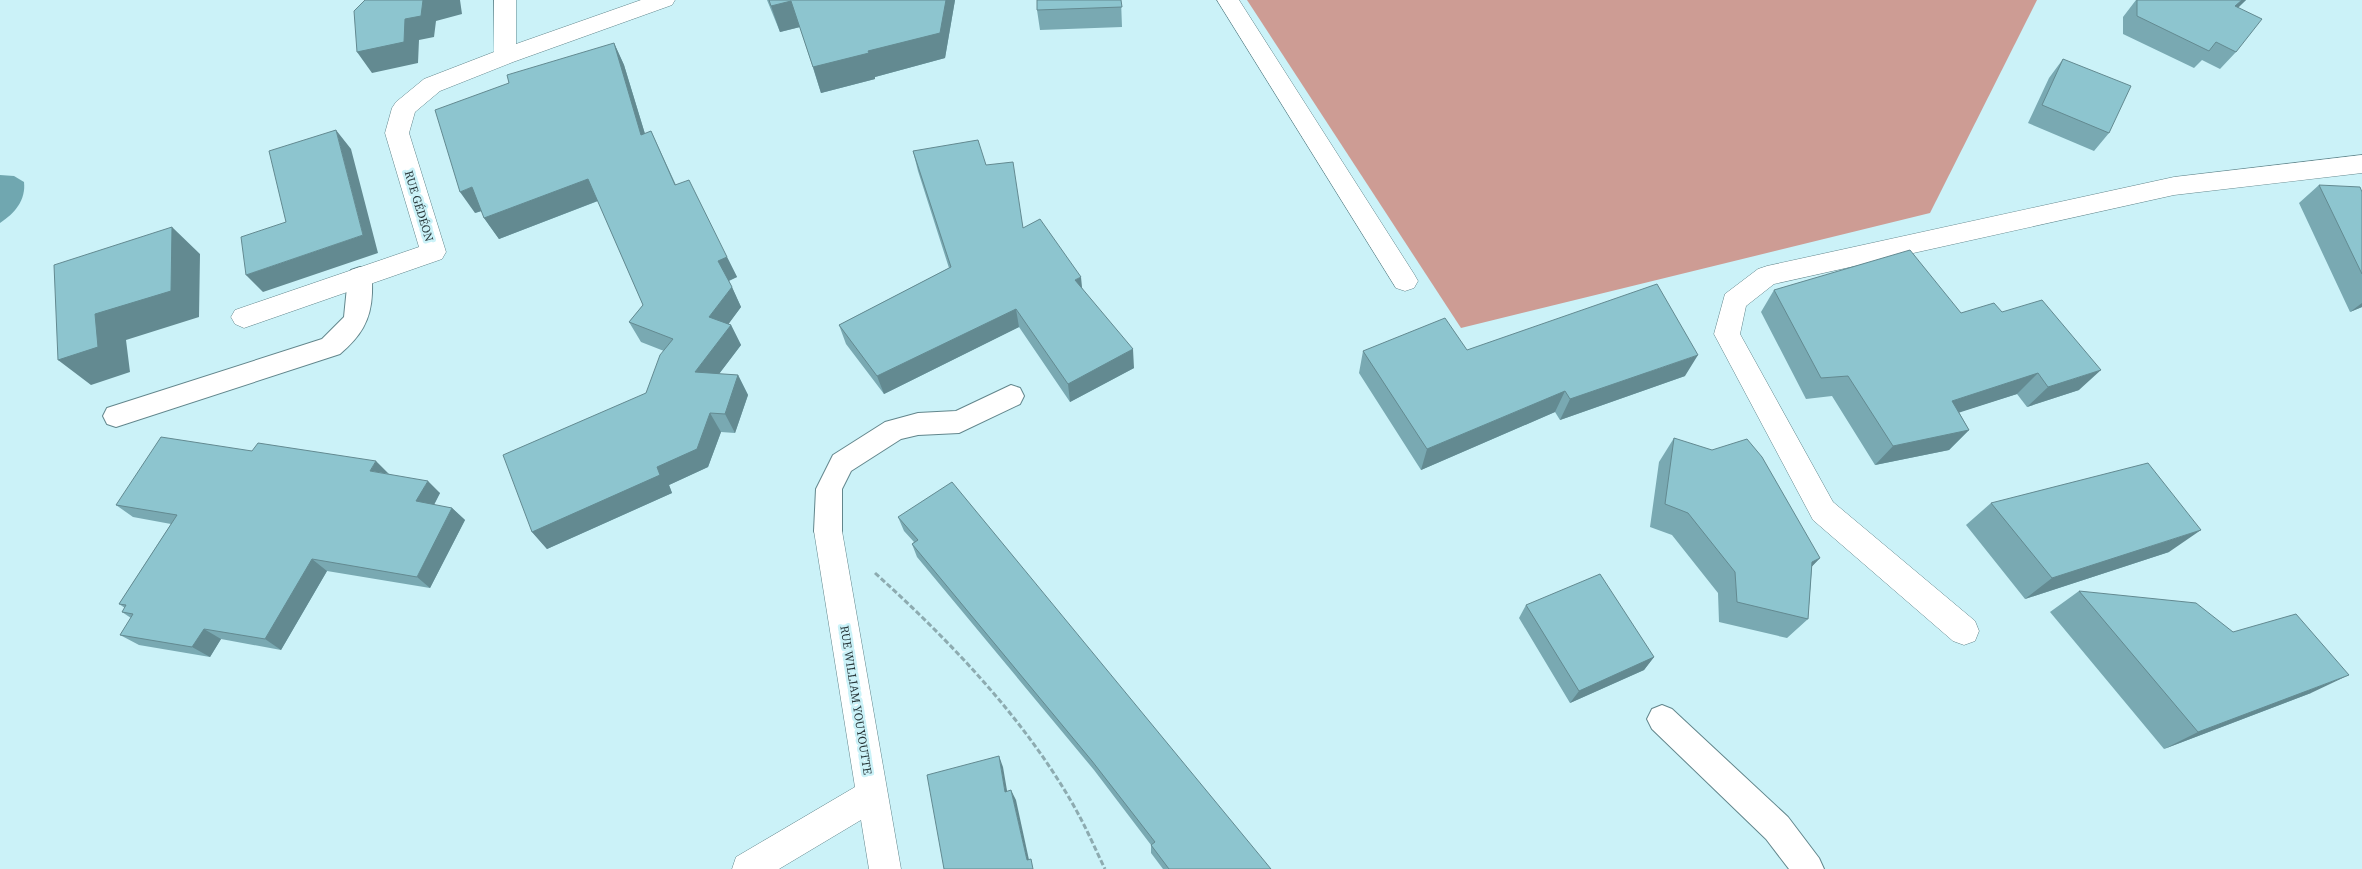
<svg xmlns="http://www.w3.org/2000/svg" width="2362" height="869" font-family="'Source Serif 4',serif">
  <rect width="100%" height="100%" fill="#cbf2f8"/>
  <path fill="#cd9c94" d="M 1247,0 L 2037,0 L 1930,213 L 1461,328 Z"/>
  <path fill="#70a7b0" d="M 0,175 L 14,176 L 24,182 C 26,200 15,213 0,223 Z"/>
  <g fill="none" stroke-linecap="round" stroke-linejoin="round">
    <g stroke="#62868c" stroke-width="2">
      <path id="service" d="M 360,267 L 369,270 C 373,278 372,284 372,293 C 371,321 360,337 340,354 L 116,427 L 107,424 L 103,416 L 107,408 L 322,339 L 344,317 L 348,277 L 351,270 Z
        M 1011,385 L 1020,388 L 1024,396 L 1020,404 L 959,433 L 918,435 L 901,439 L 851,471 L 842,489 L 842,531 L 838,540 L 828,543 L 818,540 L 814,531 L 816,489 L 833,455 L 885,422 L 918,413 L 956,411 Z
        M 1662,705 L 1672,709 L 1788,817 L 1819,858 L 1824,869 L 1789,869 L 1766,839 L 1652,729 L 1647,719 L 1652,709 Z"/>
    </g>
    <g stroke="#62868c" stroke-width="1">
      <path id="minor" d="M 494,0 L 516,0 L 516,44 L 641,0 L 675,0 L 672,5 L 513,62 L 440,91 L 415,112 L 409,133 L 446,252 L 442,259 L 244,328 L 235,324 L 231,317 L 235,310 L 419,247 L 385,133 L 392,108 L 396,102 L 424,79 L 494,52 Z
        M 1217,0 L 1239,0 L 1414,274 L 1418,281 L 1414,288 L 1405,291 L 1396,288 Z
        M 2362,155 L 2362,173 L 2174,195 L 1774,284 L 1746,306 L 1740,334 L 1833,502 L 1975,621 L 1979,631 L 1975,641 L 1964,645 L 1953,641 L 1813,520 L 1714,334 L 1725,294 L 1758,269 L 1767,266 L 2174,177 Z
        M 828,518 L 838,522 L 842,531 L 901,869 L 869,869 L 861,820 L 779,869 L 732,869 L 736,857 L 855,787 L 814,531 L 818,522 Z"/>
    </g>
    <path stroke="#8dabb0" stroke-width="3" stroke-dasharray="5.5 2.5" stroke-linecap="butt" d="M 875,573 C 948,639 1021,715 1071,801 C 1084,823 1094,846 1105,869"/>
    <use href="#service" fill="#fff" fill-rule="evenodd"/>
    <use href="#minor" fill="#fff" fill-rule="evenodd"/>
  </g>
  <path fill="#79a9b2" d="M 767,0 L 955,0 L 945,58 L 875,77 L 875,79 L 821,93 L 800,27 L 780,32 Z
    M 1121,0 L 1122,27 L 1040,30 L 1037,10 Z
    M 2136,0 L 2246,0 L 2238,8 L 2236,52 L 2220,69 L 2202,60 L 2194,68 L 2123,34 L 2123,17 Z
    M 614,43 L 624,65 L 645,134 L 651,131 L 676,185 L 727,257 L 737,277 L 729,281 L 741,307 L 728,324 L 731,325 L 741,345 L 719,374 L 738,375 L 748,395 L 735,433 L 721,432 L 708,467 L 669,485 L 672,493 L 547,549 L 532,532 L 646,393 L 664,351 L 641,342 L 629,322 L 643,305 L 598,201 L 499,239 L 484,218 L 482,211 L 475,213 Z
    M 2063,59 L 2109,133 L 2094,151 L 2028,123 L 2049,78 Z
    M 913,151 L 986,165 L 1023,228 L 1082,288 L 1134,368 L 1070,402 L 1019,327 L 884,394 L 846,344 L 839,325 L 949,268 L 918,171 Z
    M 2319,185 L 2362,192 L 2362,307 L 2350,312 L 2299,203 Z
    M 1774,290 L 1961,313 L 2002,312 L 2079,390 L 2027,407 L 2017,394 L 1959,412 L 1969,430 L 1949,450 L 1875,465 L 1832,396 L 1806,399 L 1761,312 Z
    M 1467,350 L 1685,376 L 1560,420 L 1555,412 L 1421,470 L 1359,373 L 1363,351 Z
    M 1674,438 L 1820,558 L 1812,566 L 1808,619 L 1787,638 L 1719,622 L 1718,593 L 1672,535 L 1650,527 L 1659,462 Z
    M 389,474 L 440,493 L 434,505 L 452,508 L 465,520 L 430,588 L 327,571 L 281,650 L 221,639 L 210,657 L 139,645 L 120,635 L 131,618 L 122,612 L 125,608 L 119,604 L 171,524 L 133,517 L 116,505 Z
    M 1991,503 L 2169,552 L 2025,599 L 1966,525 Z
    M 898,517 L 1271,869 L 1163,869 L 1151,853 L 1151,845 L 1094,770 L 917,557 L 912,544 L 914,542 L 904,531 Z
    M 2079,591 L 2311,693 L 2164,749 L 2050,612 Z
    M 1526,605 L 1654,657 L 1644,670 L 1570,703 L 1519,618 Z"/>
  <path fill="#638a91" d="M 423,0 L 460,0 L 462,14 L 436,21 L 434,37 L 419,40 L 418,63 L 372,73 L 357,52 L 405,19 Z
    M 946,0 L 955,0 L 945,58 L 875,77 L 875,79 L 821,93 L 813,67 Z
    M 2242,0 L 2246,0 L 2220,24 L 2235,6 Z
    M 791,1 L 800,27 L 780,32 L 771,6 Z
    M 614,43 L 624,65 L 652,157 L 641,135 Z
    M 336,130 L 351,149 L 378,253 L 263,292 L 246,275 L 363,235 Z
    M 588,179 L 600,200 L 499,239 L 484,218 Z
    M 472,187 L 487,209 L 475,213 L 460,192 Z
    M 172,227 L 200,254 L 199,317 L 126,340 L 130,372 L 91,385 L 58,360 L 95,314 Z
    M 727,257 L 737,277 L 728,281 L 718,261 Z
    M 1081,277 L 1083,297 L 1075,280 Z
    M 732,287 L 741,307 L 719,337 L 709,317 Z
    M 2362,303 L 2362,307 L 2350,312 Z
    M 1016,309 L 1019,327 L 884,394 L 877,376 Z
    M 731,325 L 741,345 L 706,391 L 695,372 Z
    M 1133,349 L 1134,368 L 1070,402 L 1068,384 Z
    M 1698,355 L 1685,376 L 1560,420 L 1570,399 Z
    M 2101,370 L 2079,390 L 2027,407 L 2048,387 Z
    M 2038,373 L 2017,394 L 1933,421 L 1952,401 Z
    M 738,375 L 748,395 L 735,433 L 725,414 Z
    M 1565,391 L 1555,412 L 1421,470 L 1427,449 Z
    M 710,413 L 721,432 L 708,467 L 669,485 L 672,493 L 547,549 L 532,532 L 657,467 Z
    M 1969,430 L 1949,450 L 1875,465 L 1893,446 Z
    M 376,461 L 389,474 L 370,471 Z
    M 428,481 L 440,493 L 429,514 L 416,501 Z
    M 452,508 L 465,520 L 430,588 L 417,577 Z
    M 2201,530 L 2169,552 L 2025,599 L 2052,578 Z
    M 1820,558 L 1800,579 L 1812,562 Z
    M 312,559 L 327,571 L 281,650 L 265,639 Z
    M 204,629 L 221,639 L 210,657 L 192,647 Z
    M 1654,657 L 1644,670 L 1570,703 L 1579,691 Z
    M 2349,675 L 2311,693 L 2164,749 L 2198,732 Z
    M 999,756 L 1003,767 L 1009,802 L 1005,792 Z
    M 1011,790 L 1016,800 L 1031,869 L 1027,860 Z"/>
  <path fill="#8dc5cf" stroke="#638a91" d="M 365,0 L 423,0 L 421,16 L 405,19 L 404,42 L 357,52 L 354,11 Z
    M 769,0 L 946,0 L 940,33 L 868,51 L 869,53 L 813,67 L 791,1 L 771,6 Z
    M 1037,0 L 1121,0 L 1122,7 L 1037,10 Z
    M 2137,0 L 2242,0 L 2235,6 L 2262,19 L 2236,52 L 2216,42 L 2209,51 L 2137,16 Z
    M 614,43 L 641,135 L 651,131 L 675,185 L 689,180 L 727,257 L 718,261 L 732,287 L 709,317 L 731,325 L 695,372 L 738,375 L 725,414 L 710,413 L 697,449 L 657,467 L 660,475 L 532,532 L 503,455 L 646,393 L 660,355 L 673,339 L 629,322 L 643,305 L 588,179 L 484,218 L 472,187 L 460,192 L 435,110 L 509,83 L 507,75 Z
    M 2063,59 L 2131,86 L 2109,133 L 2042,105 Z
    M 336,130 L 363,235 L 246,275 L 241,237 L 286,222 L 269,151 Z
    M 978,140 L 986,165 L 1013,162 L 1023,228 L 1040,219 L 1081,277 L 1075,280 L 1133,349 L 1068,384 L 1016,309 L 877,376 L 839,325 L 951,267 L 913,151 Z
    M 2319,185 L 2360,187 L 2362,192 L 2362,274 Z
    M 172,227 L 171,291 L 95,314 L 98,347 L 58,360 L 54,265 Z
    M 1910,250 L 1961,313 L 1994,303 L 2002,312 L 2042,300 L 2101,370 L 2048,387 L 2038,373 L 1952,401 L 1969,430 L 1893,446 L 1848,376 L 1821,378 L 1774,290 Z
    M 1657,284 L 1698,355 L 1570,399 L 1565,391 L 1427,449 L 1363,351 L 1445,318 L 1467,350 Z
    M 161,437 L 252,451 L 258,443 L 376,461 L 370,471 L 428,481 L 416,501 L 452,508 L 417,577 L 312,559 L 265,639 L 204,629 L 192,647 L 120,635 L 133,614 L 122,612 L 126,605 L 119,604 L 177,515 L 116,505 Z
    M 1674,438 L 1712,450 L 1747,439 L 1762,457 L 1820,558 L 1812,562 L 1808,619 L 1737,602 L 1735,572 L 1688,513 L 1665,504 Z
    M 2148,463 L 2201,530 L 2052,578 L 1991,503 Z
    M 952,482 L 1271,869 L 1169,869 L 1151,845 L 1155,842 L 1092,761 L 912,544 L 918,540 L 898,517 Z
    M 1600,574 L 1654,657 L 1579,691 L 1526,605 Z
    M 2079,591 L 2196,603 L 2233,632 L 2296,614 L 2349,675 L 2198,732 Z
    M 999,756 L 1005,792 L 1011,790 L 1027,860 L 1031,859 L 1033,869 L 944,869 L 927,775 Z"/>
  <g text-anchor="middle" stroke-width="5" stroke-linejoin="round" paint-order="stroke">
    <g font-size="12" fill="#2b3a3d" stroke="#cbf2f8">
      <text transform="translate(419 206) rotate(73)" y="4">RUE GÉDÉON</text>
      <text transform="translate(856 700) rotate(81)" y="4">RUE WILLIAM YOUYOUTTE</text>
    </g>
  </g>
</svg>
